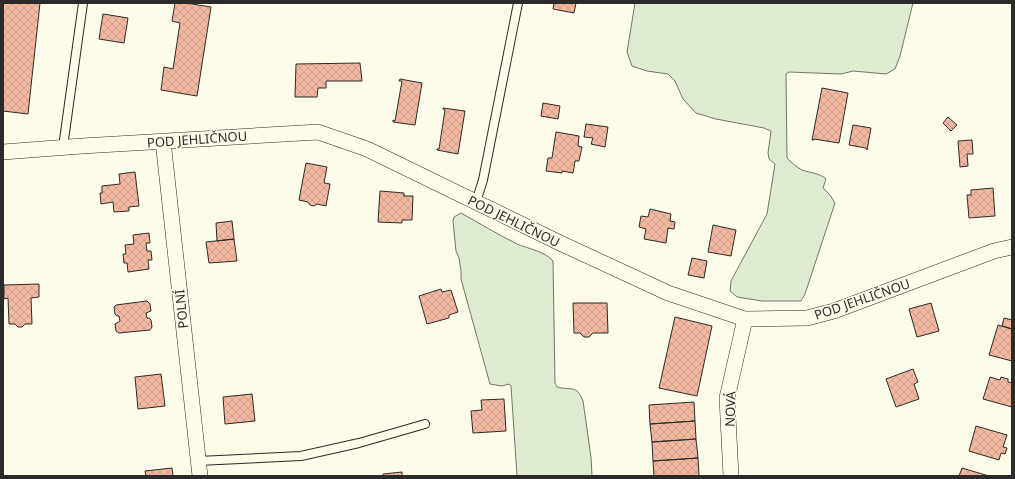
<svg xmlns="http://www.w3.org/2000/svg" width="1015" height="479" font-family="'Noto Sans',sans-serif">
  <defs>
    <pattern id="building-cross-hatch" width="8" height="8" patternUnits="userSpaceOnUse"><rect width="8" height="8" fill="#f2b8a0"/><path d="M0 0l8 8M0 8l8-8" fill="none" stroke="#d09e8a"/></pattern>
  </defs>
  <rect width="100%" height="100%" fill="#fdfbea"/>
  <path fill="#deebd1" stroke="#74746e" d="M 635,3 L 913,3 L 900,56 L 895,69 L 886,74 L 853,71 L 841,74 L 789,72 L 786,74 L 787,158 C 792,163 796,167 802,170 C 810,173 820,173 826,179 L 823,188 L 830,195 L 835,203 L 805,294 L 801,301 L 762,301 L 737,297 L 730,291 L 731,281 L 767,214 L 775,164 L 769,159 L 768,153 L 771,131 L 764,128 L 716,119 L 696,113 L 683,99 L 675,81 L 668,74 L 647,71 L 632,66 L 627,52 Z
    M 461,213 C 479,223 497,234 517,244 C 529,249 544,251 553,261 L 555,383 L 557,387 C 572,391 576,384 583,401 L 591,457 L 592,476 L 517,476 L 511,386 L 509,384 L 502,386 L 490,384 L 461,279 L 461,271 L 459,258 L 456,251 L 453,221 L 454,217 Z"/>
  <path fill="url(#building-cross-hatch)" stroke="#2b2b2b" d="M 3,3 L 40,3 L 28,114 L 3,111 Z
    M 175,3 L 186,3 L 211,7 L 197,96 L 161,90 L 164,67 L 173,69 L 180,23 L 172,21 Z
    M 554,3 L 576,3 L 574,13 L 553,9 Z
    M 103,14 L 128,18 L 124,43 L 99,39 Z
    M 360,63 L 362,81 L 326,81 L 326,88 L 318,88 L 317,97 L 295,97 L 296,64 Z
    M 400,79 L 422,83 L 415,125 L 393,122 L 393,120 L 395,121 L 402,81 L 399,81 Z
    M 822,88 L 848,93 L 839,143 L 814,139 L 814,140 L 812,140 Z
    M 543,103 L 560,106 L 558,119 L 541,116 Z
    M 443,108 L 465,111 L 458,154 L 437,150 L 437,149 L 439,149 L 445,110 L 443,109 Z
    M 948,117 L 957,125 L 951,131 L 943,123 Z
    M 586,124 L 608,127 L 605,147 L 591,144 L 593,138 L 584,137 Z
    M 853,125 L 871,128 L 867,150 L 866,148 L 849,145 Z
    M 556,132 L 579,136 L 578,146 L 582,147 L 579,161 L 575,161 L 573,173 L 562,171 L 562,173 L 546,171 L 548,158 L 552,158 Z
    M 972,140 L 973,154 L 967,154 L 968,166 L 960,167 L 958,141 Z
    M 306,163 L 327,167 L 324,183 L 330,184 L 326,206 L 317,204 L 314,206 L 310,205 L 308,202 L 299,200 Z
    M 135,172 L 139,206 L 129,207 L 129,211 L 114,212 L 113,202 L 101,204 L 100,193 L 102,193 L 102,186 L 120,184 L 119,174 Z
    M 993,188 L 995,216 L 969,218 L 967,195 L 971,195 L 971,190 Z
    M 380,191 L 404,193 L 404,196 L 413,196 L 412,220 L 402,220 L 402,223 L 378,222 Z
    M 650,209 L 671,214 L 670,221 L 675,222 L 674,229 L 668,228 L 666,243 L 644,239 L 646,229 L 639,227 L 641,216 L 648,217 Z
    M 232,221 L 234,239 L 217,241 L 216,223 Z
    M 713,225 L 736,230 L 731,256 L 708,252 Z
    M 149,233 L 150,243 L 146,243 L 147,251 L 151,251 L 152,260 L 148,260 L 149,269 L 128,272 L 127,263 L 124,263 L 123,254 L 126,254 L 125,245 L 134,244 L 133,235 Z
    M 234,239 L 237,261 L 209,263 L 206,242 Z
    M 692,258 L 707,261 L 704,278 L 688,275 Z
    M 39,284 L 39,297 L 31,298 L 32,324 L 25,324 L 22,327 L 18,327 L 15,324 L 9,324 L 8,298 L 4,299 L 4,285 Z
    M 441,289 L 442,292 L 451,290 L 458,312 L 449,315 L 449,318 L 427,324 L 419,296 Z
    M 147,301 L 150,304 L 151,311 L 146,313 L 147,318 L 149,318 L 151,320 L 152,327 L 150,330 L 119,333 L 116,331 L 115,324 L 120,321 L 119,316 L 117,316 L 115,314 L 114,307 L 116,305 Z
    M 573,303 L 607,303 L 608,333 L 593,333 L 589,337 L 584,337 L 580,333 L 574,333 Z
    M 931,303 L 939,331 L 917,337 L 909,309 Z
    M 675,317 L 712,326 L 697,396 L 659,388 Z
    M 1004,318 L 1012,320 L 1012,329 L 1002,326 Z
    M 998,325 L 1012,329 L 1012,361 L 989,355 Z
    M 913,369 L 918,382 L 914,384 L 919,399 L 896,407 L 886,379 Z
    M 161,374 L 165,406 L 138,409 L 135,377 Z
    M 990,377 L 1000,380 L 1001,377 L 1008,379 L 1008,382 L 1012,383 L 1012,407 L 983,399 Z
    M 252,394 L 255,421 L 225,424 L 223,397 Z
    M 504,399 L 506,431 L 473,433 L 471,411 L 482,410 L 481,400 Z
    M 694,402 L 695,421 L 650,424 L 649,405 Z
    M 695,421 L 696,439 L 652,442 L 650,424 Z
    M 976,426 L 1007,435 L 1003,447 L 1007,448 L 1005,454 L 1001,453 L 999,460 L 969,451 Z
    M 696,439 L 698,458 L 653,461 L 652,442 Z
    M 698,458 L 699,476 L 654,476 L 653,461 Z
    M 172,468 L 173,476 L 146,476 L 145,471 Z
    M 962,468 L 989,476 L 959,476 Z
    M 402,472 L 402,476 L 383,476 L 383,474 Z"/>
  <g fill="none" stroke-linecap="round" stroke-linejoin="round">
    <g stroke="#2b2b2b" stroke-width="10">
      <path id="service" d="M 63,147 L 83,3
        M 476,202 L 483,180 L 518,3
        M 198,461 L 301,456 L 359,443 L 425,424"/>
    </g>
    <g stroke="#2b2b2b" stroke-width="16">
      <path id="minor" d="M 163,141 L 200,476
        M 3,152 L 82,146 L 318,132 L 367,149 L 560,243 L 668,293 L 745,319 L 807,318 L 834,311 L 994,251 L 1012,247
        M 731,476 L 727,398 L 745,319"/>
    </g>
    <use href="#service" stroke="#fdfbea" stroke-width="8"/>
    <use href="#minor" stroke="#fdfbea" stroke-width="15"/>
  </g>
  <g text-anchor="middle" stroke-width="3" stroke-linejoin="round" paint-order="stroke">
    <g font-size="13" fill="#2b2b2b" stroke="#fdfbea">
      <text transform="translate(197 139) rotate(-4)" y="5">POD JEHLIČNOU</text>
      <text transform="translate(514 221) rotate(26)" y="5">POD JEHLIČNOU</text>
      <text transform="translate(862 299) rotate(-19)" y="5">POD JEHLIČNOU</text>
      <text transform="translate(181 309) rotate(-96)" y="5">POLNÍ</text>
      <text transform="translate(730 409) rotate(-88)" y="5">NOVÁ</text>
    </g>
  </g>
  <rect width="1015" height="479" fill="none" stroke="#2b2b2b" stroke-width="8"/>
</svg>
